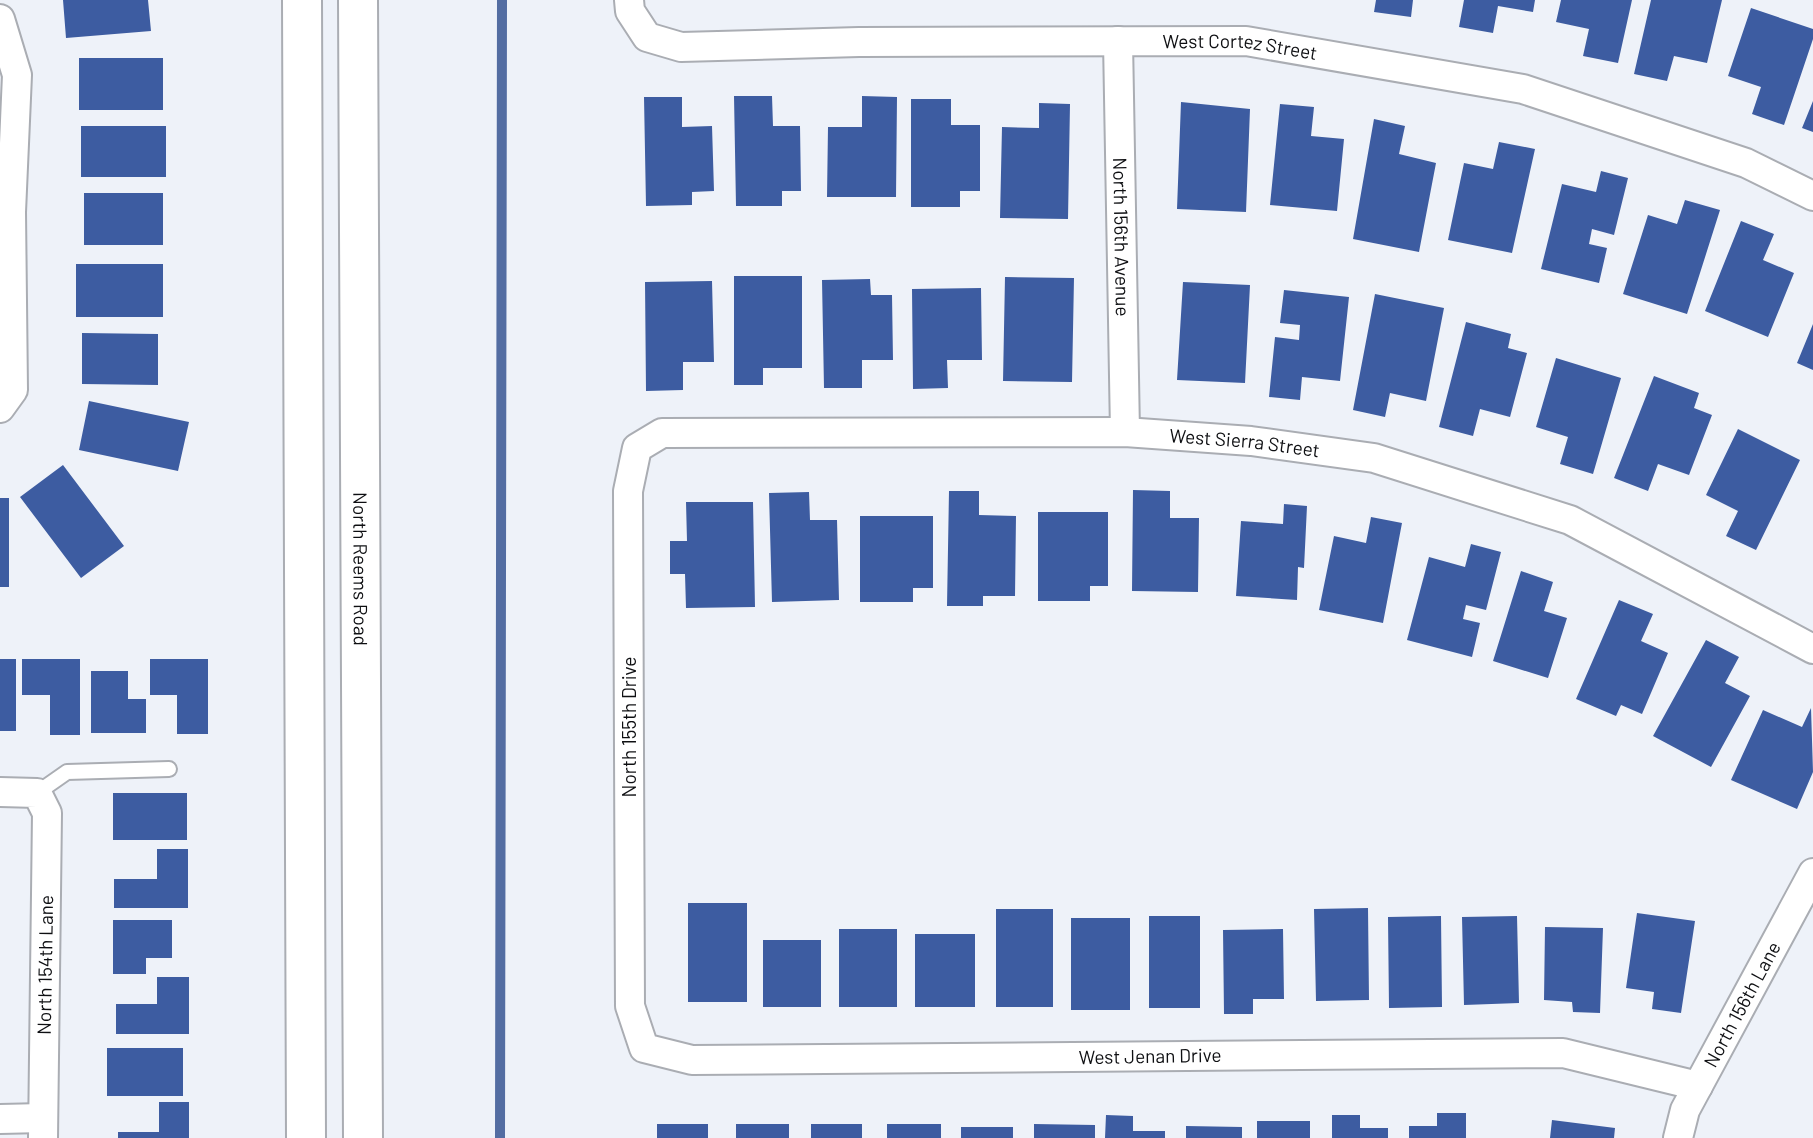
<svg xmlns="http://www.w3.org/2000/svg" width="1813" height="1138" font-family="Barlow,sans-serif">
  <rect width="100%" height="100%" fill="#eef2f9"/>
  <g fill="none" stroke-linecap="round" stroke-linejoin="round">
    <path stroke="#536da2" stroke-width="10" d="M 500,1138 L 502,0"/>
  </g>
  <path fill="#3d5ca1" d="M 63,0 L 148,0 L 151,31 L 66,38 Z
    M 1376,0 L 1413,0 L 1411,17 L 1374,12 Z
    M 1464,0 L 1535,0 L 1533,12 L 1498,6 L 1493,33 L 1459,27 Z
    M 1561,0 L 1632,0 L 1618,63 L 1583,56 L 1589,29 L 1556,22 Z
    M 1651,0 L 1722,0 L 1707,63 L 1674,56 L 1667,81 L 1634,74 Z
    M 1751,8 L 1813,29 L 1813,39 L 1784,125 L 1752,114 L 1761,87 L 1728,76 Z
    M 79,58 L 163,58 L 163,110 L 79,110 Z
    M 734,96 L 772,96 L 773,126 L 800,126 L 801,191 L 782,191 L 782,206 L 736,206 Z
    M 862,96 L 897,97 L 896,197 L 827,197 L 828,127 L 862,127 Z
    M 644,97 L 682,97 L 682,127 L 712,126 L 714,191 L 692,192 L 692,205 L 646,206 Z
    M 911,99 L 951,99 L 951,125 L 980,125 L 980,191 L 960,191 L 960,207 L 911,207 Z
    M 1813,101 L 1813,132 L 1802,128 Z
    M 1181,102 L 1250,109 L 1246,212 L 1177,209 Z
    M 1039,103 L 1070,104 L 1068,219 L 1000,218 L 1002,127 L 1039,128 Z
    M 1280,104 L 1314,107 L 1311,136 L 1344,139 L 1337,211 L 1270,205 Z
    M 1374,119 L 1405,126 L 1399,154 L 1436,163 L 1419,252 L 1353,239 Z
    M 81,126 L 166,126 L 166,177 L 81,177 Z
    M 1499,142 L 1535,149 L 1512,253 L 1448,240 L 1464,163 L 1493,169 Z
    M 1601,171 L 1628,178 L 1614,235 L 1592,229 L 1589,244 L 1607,248 L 1599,283 L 1541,269 L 1562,184 L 1596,192 Z
    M 84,193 L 163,193 L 163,245 L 84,245 Z
    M 1685,200 L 1720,210 L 1687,314 L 1623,294 L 1648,215 L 1677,224 Z
    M 1741,221 L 1774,234 L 1763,260 L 1794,273 L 1768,337 L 1705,311 Z
    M 76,264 L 163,264 L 163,317 L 76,317 Z
    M 734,276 L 802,276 L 802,368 L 763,368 L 763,385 L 734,385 Z
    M 1005,277 L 1074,278 L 1072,382 L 1003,381 Z
    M 870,279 L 871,295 L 892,295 L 893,360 L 862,360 L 862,388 L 824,388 L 822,280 Z
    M 712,281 L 714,362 L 683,362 L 683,390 L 646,391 L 645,282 Z
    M 1183,282 L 1250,285 L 1245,383 L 1177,380 Z
    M 981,288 L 982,360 L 947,360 L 948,388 L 913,389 L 912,289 Z
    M 1284,290 L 1349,297 L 1340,381 L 1302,377 L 1300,400 L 1269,397 L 1275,337 L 1299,340 L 1300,325 L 1280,323 Z
    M 1375,294 L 1444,308 L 1426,401 L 1390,393 L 1385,417 L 1353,410 Z
    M 1466,322 L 1511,334 L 1508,348 L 1527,353 L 1510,417 L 1480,409 L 1473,436 L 1439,427 Z
    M 1813,324 L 1813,370 L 1797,363 Z
    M 82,333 L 158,334 L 158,385 L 82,384 Z
    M 1556,358 L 1621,378 L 1593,474 L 1560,464 L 1568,437 L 1536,427 Z
    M 1654,376 L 1699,393 L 1694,408 L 1712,415 L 1689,475 L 1658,464 L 1648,491 L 1614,478 Z
    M 89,401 L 189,422 L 178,471 L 79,450 Z
    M 1738,429 L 1800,460 L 1756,550 L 1726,536 L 1738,511 L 1706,495 Z
    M 63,465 L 124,546 L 81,578 L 20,497 Z
    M 1133,490 L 1170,491 L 1170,518 L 1199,518 L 1198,592 L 1132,591 Z
    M 949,491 L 979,491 L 979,515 L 1016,516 L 1015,596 L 983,596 L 983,606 L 947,606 Z
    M 809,492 L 810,520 L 837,520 L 839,600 L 772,602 L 769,493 Z
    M 0,498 L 9,498 L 9,587 L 0,587 Z
    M 686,502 L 753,502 L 755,607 L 686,608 L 685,574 L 670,574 L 670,541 L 687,541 Z
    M 1284,504 L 1307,506 L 1304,568 L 1298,567 L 1297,600 L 1236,596 L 1241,521 L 1283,524 Z
    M 1038,512 L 1108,512 L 1108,586 L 1090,586 L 1090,601 L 1038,601 Z
    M 860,516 L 933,516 L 933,588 L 913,588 L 913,602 L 860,602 Z
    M 1371,517 L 1402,523 L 1383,623 L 1319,610 L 1334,536 L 1366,543 Z
    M 1471,544 L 1501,552 L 1486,610 L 1466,605 L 1463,619 L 1480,623 L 1472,657 L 1407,640 L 1429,557 L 1465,567 Z
    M 1521,571 L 1553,582 L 1544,611 L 1567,618 L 1548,678 L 1493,661 Z
    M 1619,600 L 1653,614 L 1641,641 L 1668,653 L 1642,714 L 1621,705 L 1616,716 L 1576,699 Z
    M 1706,640 L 1739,657 L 1725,683 L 1750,696 L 1711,767 L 1653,736 Z
    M 0,659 L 16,659 L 16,731 L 0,731 Z
    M 22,659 L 80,659 L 80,735 L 50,735 L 50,695 L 22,695 Z
    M 150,659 L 208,659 L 208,734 L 177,734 L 177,695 L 150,695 Z
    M 91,671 L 128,671 L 128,699 L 146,699 L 146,733 L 91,733 Z
    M 1811,708 L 1813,772 L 1797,809 L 1731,780 L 1763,710 L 1802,727 Z
    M 113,793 L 187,793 L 187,840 L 113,840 Z
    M 157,849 L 188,849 L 188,908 L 114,908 L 114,879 L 157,879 Z
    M 688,903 L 747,903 L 747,1002 L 688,1002 Z
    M 1368,908 L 1369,1000 L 1316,1001 L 1314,909 Z
    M 996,909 L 1053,909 L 1053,1007 L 996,1007 Z
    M 1637,913 L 1695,921 L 1681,1013 L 1652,1009 L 1654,992 L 1626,988 Z
    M 1149,916 L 1200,916 L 1200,1008 L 1149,1008 Z
    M 1441,916 L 1442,1007 L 1389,1008 L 1388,917 Z
    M 1517,916 L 1519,1003 L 1464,1005 L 1462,917 Z
    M 1071,918 L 1130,918 L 1130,1010 L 1071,1010 Z
    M 113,920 L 172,920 L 172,958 L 146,958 L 146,974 L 113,974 Z
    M 1545,927 L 1603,928 L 1600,1013 L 1573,1012 L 1572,1002 L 1544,1000 Z
    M 839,929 L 897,929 L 897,1007 L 839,1007 Z
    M 1283,929 L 1284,999 L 1253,999 L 1253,1014 L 1224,1014 L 1223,930 Z
    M 915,934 L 975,934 L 975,1007 L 915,1007 Z
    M 763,940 L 821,940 L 821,1007 L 763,1007 Z
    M 157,977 L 189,977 L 189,1034 L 116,1034 L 116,1004 L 157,1004 Z
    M 107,1048 L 183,1048 L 183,1096 L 107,1096 Z
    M 159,1102 L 189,1102 L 189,1138 L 118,1138 L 118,1132 L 159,1132 Z
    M 1437,1113 L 1466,1113 L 1466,1138 L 1409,1138 L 1409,1126 L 1437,1126 Z
    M 1106,1115 L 1133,1116 L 1133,1131 L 1165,1131 L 1165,1138 L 1105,1138 Z
    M 1332,1115 L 1360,1115 L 1360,1128 L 1388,1128 L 1388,1138 L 1332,1138 Z
    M 1552,1120 L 1615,1128 L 1614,1138 L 1550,1138 Z
    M 1257,1121 L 1310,1121 L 1310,1138 L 1257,1138 Z
    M 657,1124 L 708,1124 L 708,1138 L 657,1138 Z
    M 736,1124 L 789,1124 L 789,1138 L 736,1138 Z
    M 811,1124 L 862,1124 L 862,1138 L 811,1138 Z
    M 887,1124 L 941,1124 L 941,1138 L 887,1138 Z
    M 1034,1124 L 1095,1125 L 1095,1138 L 1034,1138 Z
    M 1186,1126 L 1242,1127 L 1242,1138 L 1186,1138 Z
    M 961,1127 L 1013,1127 L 1013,1138 L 961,1138 Z"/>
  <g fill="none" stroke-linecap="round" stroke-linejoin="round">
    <g stroke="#aaadb3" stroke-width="18">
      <path id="service" d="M 37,793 L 67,772 L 169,769"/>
    </g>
    <g stroke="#aaadb3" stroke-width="32">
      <g id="minor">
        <path id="s1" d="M 629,0 L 630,11 L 647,37 L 681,47 L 859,42 L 1246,41 L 1523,89 L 1746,163 L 1813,196"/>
        <path d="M 0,19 L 17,75 L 11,212 L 13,390 L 0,408"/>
        <path id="s2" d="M 1118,41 L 1125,432"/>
        <path d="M 0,792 L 37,793 L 47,813 L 43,1138"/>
        <path id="s3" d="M 1698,1086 L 1563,1053 L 692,1060 L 644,1048 L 630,1006 L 628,491 L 637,448 L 662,433 L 1125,432 L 1251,441 L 1374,458 L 1570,520 L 1813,649"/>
        <path d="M 0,1119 L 43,1118"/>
        <path id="s4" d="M 1678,1138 L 1685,1110 L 1813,873"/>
      </g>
    </g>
    <g stroke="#aaadb3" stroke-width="42">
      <g id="secondary">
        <path d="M 302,0 L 306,1138"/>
        <path id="s5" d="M 358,0 L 363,1138"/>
      </g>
    </g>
    <use href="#service" stroke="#fff" stroke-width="14"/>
    <use href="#minor" stroke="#fff" stroke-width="28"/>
    <use href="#secondary" stroke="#fff" stroke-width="38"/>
  </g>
  <g text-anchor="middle" stroke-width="7" stroke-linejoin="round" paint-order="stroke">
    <g font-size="19" fill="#0e0f12" stroke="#fff">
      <text dy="7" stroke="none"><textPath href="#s1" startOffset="637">West Cortez Street</textPath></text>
      <text dy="7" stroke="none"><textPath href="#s2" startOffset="196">North 156th Avenue</textPath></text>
      <text dy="7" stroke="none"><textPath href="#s3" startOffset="2275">West Sierra Street</textPath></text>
      <text dy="7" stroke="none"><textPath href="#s5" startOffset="569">North Reems Road</textPath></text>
      <text transform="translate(629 727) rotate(-90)" y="7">North 155th Drive</text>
      <text transform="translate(45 965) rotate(-89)" y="7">North 154th Lane</text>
      <text dy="7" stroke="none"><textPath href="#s4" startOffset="149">North 156th Lane</textPath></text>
      <text transform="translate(1150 1056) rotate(-1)" y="7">West Jenan Drive</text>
    </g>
  </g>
</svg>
